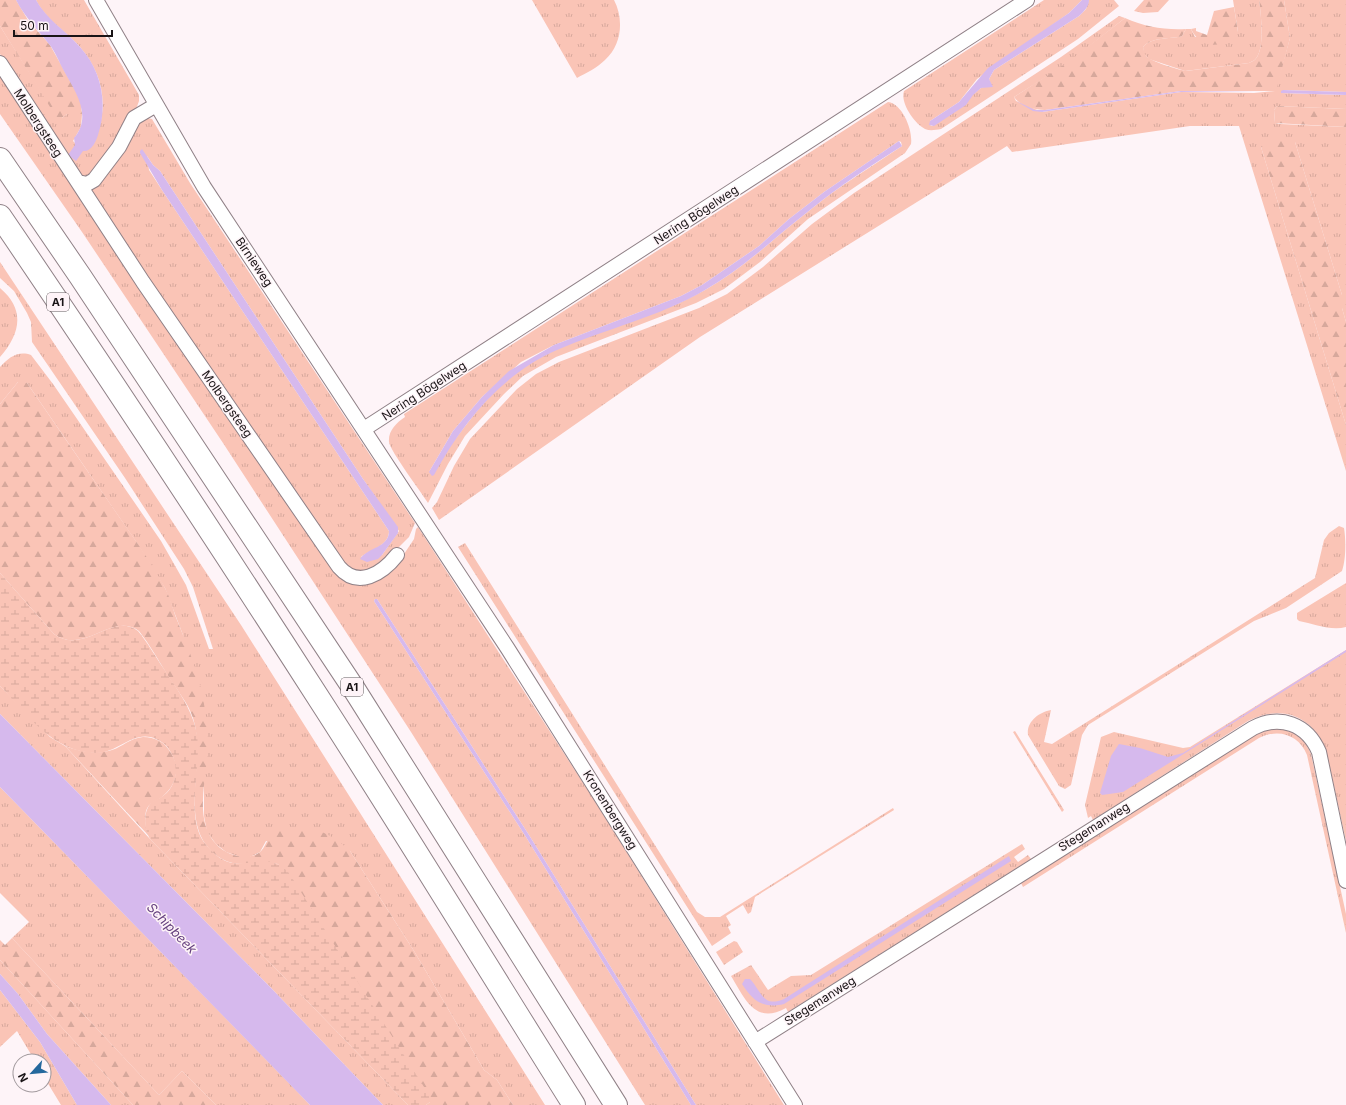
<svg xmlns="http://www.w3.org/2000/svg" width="1346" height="1105" font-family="Inter,sans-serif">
  <defs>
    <pattern id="grass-tufts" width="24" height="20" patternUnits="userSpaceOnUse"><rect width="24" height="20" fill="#fac4b6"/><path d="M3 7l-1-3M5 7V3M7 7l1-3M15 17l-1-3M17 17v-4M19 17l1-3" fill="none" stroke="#d6a89c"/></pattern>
    <pattern id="forest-firs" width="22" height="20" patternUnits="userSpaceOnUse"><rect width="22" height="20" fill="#fac4b6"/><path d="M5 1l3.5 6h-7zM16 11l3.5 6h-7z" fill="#d6a89c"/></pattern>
    <pattern id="wetland-marsh" width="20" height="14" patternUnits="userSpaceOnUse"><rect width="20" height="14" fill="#fac4b6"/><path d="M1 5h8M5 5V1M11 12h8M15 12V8" fill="none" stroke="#d6a89c"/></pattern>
  </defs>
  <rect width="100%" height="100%" fill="#fef4f8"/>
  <path fill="url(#grass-tufts)" fill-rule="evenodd" d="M 36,0 L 84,0 L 139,95 L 139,101 L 135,112 L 89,177 L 82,177 L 0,54 L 0,26 L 58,118 L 62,118 L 67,114 L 82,114 L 81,127 L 73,141 L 83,151 C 95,148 96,139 99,128 C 108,99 100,70 80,47 C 66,31 46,20 36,0 Z
    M 532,0 L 614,0 C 624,19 622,45 605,60 C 597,68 586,73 577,78 Z
    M 1044,0 L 1082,0 L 1069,13 L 977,79 L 959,102 L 930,121 L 930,125 L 932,126 L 981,88 L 987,86 L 991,87 L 989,79 L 994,70 L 1079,16 L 1086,9 L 1089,0 L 1114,0 L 1119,6 L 1078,39 L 941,129 C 935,130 930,131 925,129 C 914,123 900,103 904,91 Z
    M 1233,0 L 1259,0 C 1261,12 1264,44 1258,55 C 1256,60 1253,61 1249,63 L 1185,71 L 1149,59 L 1144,54 L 1143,47 C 1153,36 1168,40 1182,36 L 1186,29 L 1191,29 L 1195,37 L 1238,32 Z
    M 1284,0 L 1346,0 L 1346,92 L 1284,90 L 1281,93 L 1346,95 L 1346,109 L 1277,106 L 1274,110 L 1275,123 L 1280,124 L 1346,127 L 1346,322 L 1342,308 L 1342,295 L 1295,142 L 1261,147 L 1346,425 L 1346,471 L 1239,126 L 1190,126 L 1012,152 L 1007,146 L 700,337 L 439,520 L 432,508 L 437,502 L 454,466 L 470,439 L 517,389 L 536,374 L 559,362 L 699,308 L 727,294 L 763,267 L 812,224 L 854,193 L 1061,57 L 1119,16 L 1125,18 L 1068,63 L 1014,97 L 1016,101 L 1042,112 L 1181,92 L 1254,93 L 1275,91 L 1290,38 Z
    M 0,72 L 349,580 L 404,554 L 414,539 L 416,529 L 418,527 L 596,803 L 784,1105 L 696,1105 L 529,835 L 377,599 L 375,599 L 374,601 L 526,837 L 691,1105 L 645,1105 L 411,732 L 223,443 L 82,232 L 0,114 Z
    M 888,102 C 903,104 913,131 911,144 L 905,153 L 808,219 L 760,262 L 724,289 L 696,303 L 556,357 L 523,376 L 504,394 L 465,436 L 448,464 L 428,503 C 422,493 390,451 389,442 C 388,431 396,423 405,417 L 404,414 ZM 899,141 L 901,142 L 902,146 C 871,167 839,186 810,210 C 775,237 744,268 705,290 C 645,324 570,333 514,374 C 480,400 457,440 429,472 L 453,431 L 482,397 L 521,362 L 554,345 L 681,296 L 702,285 L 759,246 L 789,219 L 824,192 Z
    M 147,118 L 152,119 L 190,183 L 415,523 L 409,537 L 377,569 L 351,573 L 90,195 L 90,188 L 136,123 ZM 147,156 L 153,165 L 160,171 L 363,479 L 399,531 L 382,555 L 361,557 C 371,549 389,546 389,531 L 162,190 L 149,170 Z
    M 0,262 L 241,625 L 545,1105 L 513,1105 L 497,1080 L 484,1070 L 414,951 L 350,851 L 266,841 L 260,852 L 250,857 L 240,857 L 226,852 L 216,844 L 207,832 L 204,816 L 204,783 L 183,635 L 165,588 L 137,543 L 27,383 L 18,382 L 0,404 L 0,367 C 8,358 18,350 31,355 L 53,384 L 161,541 L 186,585 L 209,649 L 213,649 L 193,587 L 184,569 L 125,478 L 32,342 L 31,322 L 27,313 L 14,291 L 0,278 Z
    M 0,288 C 26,310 20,334 0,357 Z
    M 1339,526 L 1344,528 C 1346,540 1346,560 1342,571 L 1286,608 L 1254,621 L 1088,725 L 1082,735 L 1071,785 L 1065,789 L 1059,786 L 1028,735 C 1026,722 1039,712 1051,710 L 1044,742 L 1052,744 L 1315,578 L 1324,540 L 1329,533 Z
    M 465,543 L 697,912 L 705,917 L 720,917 L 893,808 L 894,810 L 755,897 L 751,912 L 748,914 L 743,905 L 726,916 L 731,925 L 728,927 L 731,933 L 712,946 L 458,547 Z
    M 1346,583 L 1346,627 C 1331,631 1314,624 1299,621 L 1297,619 L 1297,613 Z
    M 1346,650 L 1346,841 L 1326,750 C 1312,715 1281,704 1248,721 L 1093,820 L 1091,816 L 1088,818 L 1085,805 L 1101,737 L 1114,732 L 1183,748 L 1190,747 Z
    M 0,686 L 50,737 L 65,746 L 150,839 L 408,1105 L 383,1105 L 272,989 L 0,714 Z
    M 1271,729 C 1290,728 1304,736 1311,754 L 1346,914 L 1346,933 L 1307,755 C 1299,735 1279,728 1259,738 L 1023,887 L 1021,883 L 1257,734 Z
    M 1015,731 L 1064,810 L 1062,812 L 1013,732 Z
    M 0,787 L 288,1082 L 310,1105 L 216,1105 L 182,1071 L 159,1095 L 12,938 L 29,922 L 0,893 Z
    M 1022,844 L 1025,849 L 1014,857 L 1018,862 L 1028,855 L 1031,859 L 788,1012 L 786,1008 C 755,1025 745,999 731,976 L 751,965 L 768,990 L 791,976 L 811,975 Z
    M 734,941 L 737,942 L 743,952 L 724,965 L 716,952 Z
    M 0,960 L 133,1105 L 111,1105 L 47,1034 L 18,994 L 0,974 Z
    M 0,990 L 40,1042 L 77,1105 L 61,1105 L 44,1077 L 44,1061 L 35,1061 L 17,1031 L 0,1047 Z"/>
  <path fill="url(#forest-firs)" d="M 0,0 L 16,0 L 28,20 L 50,45 L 78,95 L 81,104 L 82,114 L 67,114 L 62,118 L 58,119 L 55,115 L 0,26 Z
    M 1144,0 L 1169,0 L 1158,12 L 1143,13 L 1134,11 Z
    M 1259,0 L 1284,0 L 1290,38 L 1276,91 L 1181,91 L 1045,110 C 1034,110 1020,106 1014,97 L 1068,62 L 1125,18 C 1145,27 1164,30 1186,29 L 1182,36 C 1169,40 1153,36 1143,47 C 1144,50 1144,53 1146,56 C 1152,62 1176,69 1186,71 L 1249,63 C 1253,61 1256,60 1258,55 C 1264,44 1261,12 1259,0 Z
    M 1234,7 L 1238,32 L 1232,42 C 1213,46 1201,48 1191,29 L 1196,28 L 1196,31 L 1207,35 L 1214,11 Z
    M 1277,106 L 1346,109 L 1346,127 L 1275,123 L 1274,110 Z
    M 1276,137 L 1287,137 L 1295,142 L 1342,295 L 1342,308 L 1346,322 L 1346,425 L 1261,147 L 1266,140 Z
    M 21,380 L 27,383 C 54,422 81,462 109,502 C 128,530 148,557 164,586 C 169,595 172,605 175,615 C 183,635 192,656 198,678 C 204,698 207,720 208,741 C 209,773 191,819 217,845 C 227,855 247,862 260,852 C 265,848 266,840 272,836 C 296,816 331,832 350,851 L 414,951 L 484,1070 L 497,1080 L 513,1105 L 426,1105 L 430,1102 L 278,864 C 259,860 240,869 222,859 C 173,830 208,763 193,718 C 188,703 177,690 168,676 C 159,661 150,645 139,631 C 112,611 84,656 54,634 L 0,573 L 0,404 L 18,382 Z
    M 143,737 C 155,737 165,742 171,753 C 181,768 176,786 162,797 C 155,802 149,802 146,811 C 144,819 146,828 148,835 L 65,746 C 78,751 97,755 112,750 C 124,746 128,739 143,737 Z
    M 12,938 L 159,1095 L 182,1071 L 216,1105 L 133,1105 L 0,960 L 0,940 L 5,945 Z"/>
  <path fill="url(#wetland-marsh)" d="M 0,573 L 54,634 C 84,656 112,611 138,631 C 148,643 155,656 164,669 C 176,688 191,707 196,730 C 204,765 182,818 207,846 C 234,878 250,854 277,864 C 281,865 286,870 289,873 L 431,1098 L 430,1102 L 426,1105 L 408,1105 L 150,839 C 144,830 143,813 150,804 C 152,801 156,800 160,798 C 177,788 180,767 170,751 C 167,745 162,742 156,739 C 134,729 118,753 97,753 C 53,753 27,714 0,686 Z"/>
  <path fill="#d6b9ed" d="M 16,0 L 36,0 C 46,19 66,31 80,47 C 102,71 108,104 98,135 C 96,142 91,152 83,151 L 76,161 L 68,155 L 75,145 L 74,138 C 93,116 75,91 64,71 C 59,62 55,51 49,44 C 37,29 25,17 16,0 Z
    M 1082,0 L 1089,0 C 1089,7 1084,11 1079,16 L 994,70 L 989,79 L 993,87 L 981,88 L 973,95 L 966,105 L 934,126 L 929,125 L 930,121 L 959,102 L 988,68 L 1069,13 Z
    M 1283,90 L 1346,92 L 1346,95 L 1281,93 L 1281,91 Z
    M 1181,91 L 1255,92 L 1181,92 L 1042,112 L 1033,111 L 1016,101 L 1035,110 L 1045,110 Z
    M 899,141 L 902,146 C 871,166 839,186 810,210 C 775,237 744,268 705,290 C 659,317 605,329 557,350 C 502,374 462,423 434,475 L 432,476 L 429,472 L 453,431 L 482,397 L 509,371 L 554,345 L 681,296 L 702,285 L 759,246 L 789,219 L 824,192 Z
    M 142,149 L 153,165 L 160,171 L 363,479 L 398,527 L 398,533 L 382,555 L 378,559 L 367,562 L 360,559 C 368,547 389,548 389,531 L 162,190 L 140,153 L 140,151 Z
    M 375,599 L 377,599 L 529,835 L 696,1105 L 691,1105 L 526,837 L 374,601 Z
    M 1346,650 L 1346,652 L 1123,792 L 1102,795 L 1100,793 L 1111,756 L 1119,744 L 1140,748 L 1168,757 L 1183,753 Z
    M 0,714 L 272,989 L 383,1105 L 310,1105 L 0,787 Z
    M 1009,856 L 1011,861 L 784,1004 C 763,1009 753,1001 742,984 L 745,979 L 750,979 C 762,992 763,1008 784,999 Z
    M 0,974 L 18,994 L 47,1034 L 111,1105 L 77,1105 L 40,1042 L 0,990 Z"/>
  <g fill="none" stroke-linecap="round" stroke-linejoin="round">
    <g stroke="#908187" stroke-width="16">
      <path id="minor" d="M 96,0 L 204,187 L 508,649 L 795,1105
        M 0,63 L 143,282 L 339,567 C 358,589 382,574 397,555
        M 78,182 L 87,184 L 94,180 L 119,147 L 134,118 L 156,105
        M 364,429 L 1027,0
        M 755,1042 L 1253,728 C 1280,714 1307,724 1319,752 L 1346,881"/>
    </g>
    <g stroke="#908187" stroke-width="24">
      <path id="motorway" d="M 0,159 L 80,276 L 354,689 L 616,1105
        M 0,216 C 111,379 219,543 325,708 C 410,840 491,973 574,1105"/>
    </g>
    <use href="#minor" stroke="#fff" stroke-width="14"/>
    <use href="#motorway" stroke="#fff" stroke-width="22"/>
  </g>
  <g text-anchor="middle" stroke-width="3" stroke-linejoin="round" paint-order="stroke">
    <g fill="#fef4f8" stroke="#5e575a" stroke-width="1">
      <rect x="47" y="293" width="22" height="18" rx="3"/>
      <rect x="341" y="678" width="22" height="18" rx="3"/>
    </g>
    <g font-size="11" font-weight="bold" fill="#191416">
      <text x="58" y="306">A1</text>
      <text x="352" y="691">A1</text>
    </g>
    <g font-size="12" fill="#191416" stroke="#fef4f8">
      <text transform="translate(38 123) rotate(57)" y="4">Molbergsteeg</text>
      <text transform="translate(696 215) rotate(-33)" y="4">Nering Bögelweg</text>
      <text transform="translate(254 262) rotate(56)" y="4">Birnieweg</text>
      <text transform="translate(424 391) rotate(-33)" y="4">Nering Bögelweg</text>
      <text transform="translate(227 404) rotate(55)" y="4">Molbergsteeg</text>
      <text transform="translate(610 810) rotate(58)" y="4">Kronenbergweg</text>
      <text transform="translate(1094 827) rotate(-32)" y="4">Stegemanweg</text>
      <text transform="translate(820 1001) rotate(-32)" y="4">Stegemanweg</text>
    </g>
    <g font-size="13" font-style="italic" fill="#65407f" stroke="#fef4f8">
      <text transform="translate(172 928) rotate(46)" y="5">Schipbeek</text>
    </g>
  </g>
  <g transform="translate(32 1073) rotate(243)"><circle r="19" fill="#fef4f8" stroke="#a29a9e"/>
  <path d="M0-3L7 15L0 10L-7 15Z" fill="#24689d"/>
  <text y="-6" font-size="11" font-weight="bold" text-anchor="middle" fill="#191416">N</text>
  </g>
  <path d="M14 30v6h98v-6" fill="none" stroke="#191416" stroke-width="2"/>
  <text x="20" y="30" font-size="12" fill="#191416" stroke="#fef4f8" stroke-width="3" paint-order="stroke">50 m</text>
</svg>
